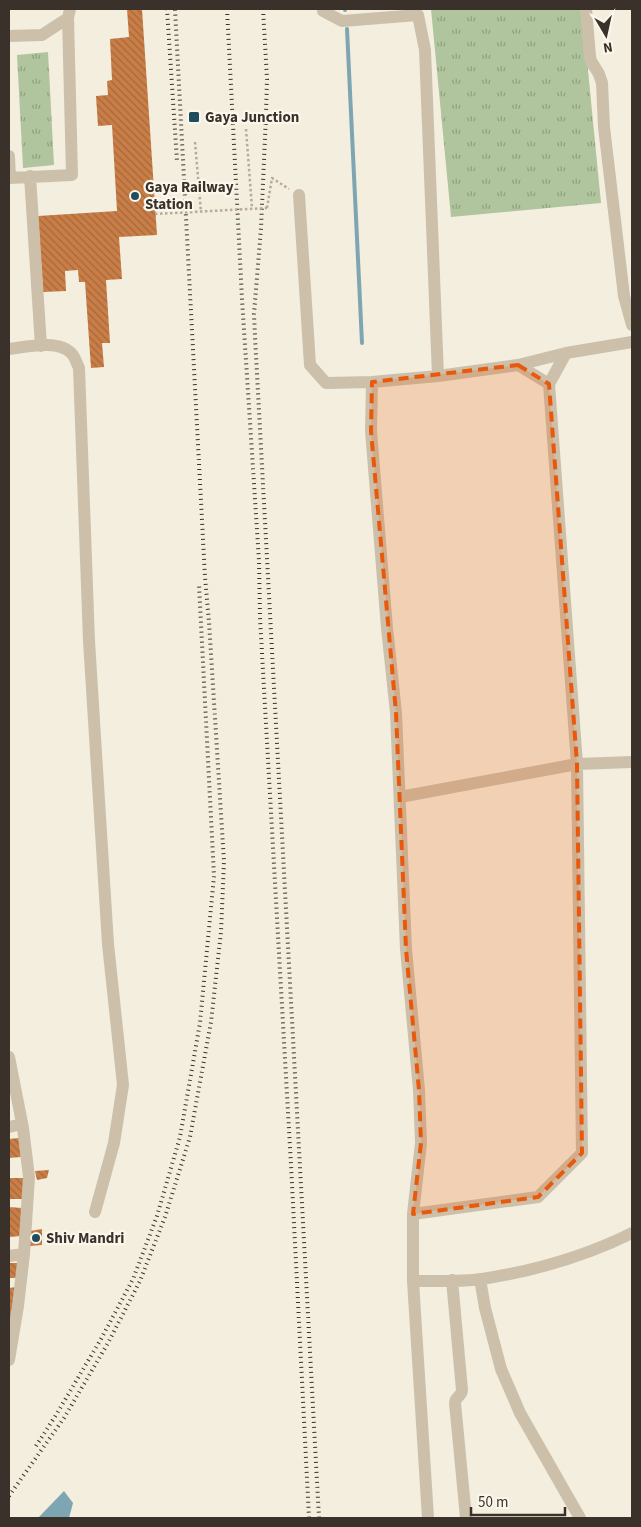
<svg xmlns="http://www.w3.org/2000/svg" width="641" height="1527" font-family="'Source Sans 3',sans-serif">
  <defs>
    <pattern id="park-tufts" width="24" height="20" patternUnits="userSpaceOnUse" patternTransform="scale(1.25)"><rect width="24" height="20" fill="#b0c49e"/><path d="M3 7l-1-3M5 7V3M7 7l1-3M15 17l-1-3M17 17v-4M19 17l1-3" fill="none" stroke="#90a081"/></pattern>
    <pattern id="building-back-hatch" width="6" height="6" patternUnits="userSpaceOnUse" patternTransform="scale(1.25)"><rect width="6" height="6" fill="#ca7e47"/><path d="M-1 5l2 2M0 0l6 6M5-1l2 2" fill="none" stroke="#a5683b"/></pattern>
  </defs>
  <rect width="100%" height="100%" fill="#f4eedf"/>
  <path fill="url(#park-tufts)" d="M 431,9 L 582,9 L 601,203 L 451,217 Z
    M 48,52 L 54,165 L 23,168 L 17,55 Z"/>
  <path fill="#7da6b2" d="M 64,1491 L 73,1503 L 69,1518 L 38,1518 Z"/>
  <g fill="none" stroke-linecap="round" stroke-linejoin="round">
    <path stroke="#7da6b2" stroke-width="4" d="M 345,9 L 345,10
      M 347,29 L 362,343"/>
  </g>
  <path fill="url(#building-back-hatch)" d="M 127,9 L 142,9 L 157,235 L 119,237 L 122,279 L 106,280 L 110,343 L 102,343 L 104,367 L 91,368 L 85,282 L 79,282 L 78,270 L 65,271 L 66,291 L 43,292 L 38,216 L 117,211 L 112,125 L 98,126 L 96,96 L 108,95 L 107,81 L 112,80 L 110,39 L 129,37 Z
    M 19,1138 L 21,1157 L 9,1158 L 9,1139 Z
    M 49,1170 L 47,1178 L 37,1180 L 35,1171 Z
    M 9,1178 L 25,1178 L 25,1199 L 9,1199 Z
    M 9,1207 L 22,1208 L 21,1236 L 9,1237 Z
    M 42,1229 L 42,1245 L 30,1246 L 30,1231 Z
    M 9,1263 L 17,1263 L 17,1278 L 9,1278 Z
    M 16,1287 L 14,1318 L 9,1317 L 9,1288 Z"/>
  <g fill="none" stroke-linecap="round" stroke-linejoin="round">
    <path stroke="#b9aa94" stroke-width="2.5" stroke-dasharray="2.5 2.5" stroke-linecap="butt" d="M 246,129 L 252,208
      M 195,142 L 201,212
      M 267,208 L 272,178 L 289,189"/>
    <path stroke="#cdc0aa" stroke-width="12" d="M 323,9 L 323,11 L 342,21 L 418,15 L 425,50 L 438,376
      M 586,9 L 590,56 L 591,61 L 599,74 L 602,83 L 604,127 L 624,296 L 632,325
      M 9,36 L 42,35 L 68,18 L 70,9
      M 9,156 L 10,178
      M 30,176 L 41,346
      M 9,178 L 72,175 L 68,18
      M 299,195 L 310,365 L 326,383 L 372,382 L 438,376 L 518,365 L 549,384
      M 9,349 C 26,347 59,339 72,354 C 75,357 77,364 79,368 L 89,641 L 108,944 L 123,1085 L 114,1143 L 95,1212
      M 518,365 L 566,353 L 632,342
      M 372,382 L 371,431 L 387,628 L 396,713 L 406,949 L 419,1090 L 421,1143 L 413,1214 L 413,1281 C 435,1281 460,1282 482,1279 C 533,1271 586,1256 632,1233
      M 400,797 L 577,764 L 632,762
      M 9,1057 L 23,1128 L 29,1177 L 24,1254 L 18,1306 L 9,1360
      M 9,1127 L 22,1124
      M 413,1214 L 538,1197 L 582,1153 L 577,764 L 549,384 L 566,353
      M 9,1256 L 24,1254
      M 480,1279 L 485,1308 L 501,1369 L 520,1413 L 580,1518
      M 452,1280 L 462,1390 C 462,1396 455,1397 455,1403 L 466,1518
      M 413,1281 L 428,1518"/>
    <path stroke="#3a322a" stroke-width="4" stroke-dasharray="1 4" stroke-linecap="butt" d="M 167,9 L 177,161
      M 227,9 L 242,299 L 259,561 L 260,618 L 291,1165 L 309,1518
      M 263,9 L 267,79 L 266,115 L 261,228 L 254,314 L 255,337 L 319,1518
      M 36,1446 L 56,1415 L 101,1339 L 133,1279 L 157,1216 L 180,1137 L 200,1023 L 214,876 L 199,585
      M 9,1496 L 64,1418 L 108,1343 L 140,1281 L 165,1217 L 190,1137 L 211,1022 L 221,932 L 224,862 L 209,622 L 205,577 L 175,9"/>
    <path stroke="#b9aa94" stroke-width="2.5" stroke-dasharray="2.5 2.5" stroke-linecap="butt" d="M 155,214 L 267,208"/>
  </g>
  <path fill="#e8590c" fill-opacity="0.2" stroke="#e8590c" stroke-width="4" stroke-dasharray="10 6" stroke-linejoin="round" d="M 518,365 L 549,384 L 577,764 L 582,1153 L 538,1197 L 413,1214 L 421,1143 L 419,1090 L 406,949 L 396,713 L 371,431 L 372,382 Z"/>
  <g fill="#1d4e5d" stroke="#fbf7ec" stroke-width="2">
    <rect x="188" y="111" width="12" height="12" rx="2.5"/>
    <circle cx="135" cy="196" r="5"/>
    <circle cx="36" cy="1238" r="5"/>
  </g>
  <g text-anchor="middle" stroke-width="4.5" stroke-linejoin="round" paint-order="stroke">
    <g font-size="15" font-weight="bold" fill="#3a322a" stroke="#fbf7ec" text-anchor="start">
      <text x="205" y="122">Gaya Junction</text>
      <text x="145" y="192">Gaya Railway<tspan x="145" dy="17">Station</tspan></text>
      <text x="46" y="1243">Shiv Mandri</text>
    </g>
  </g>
  <rect width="641" height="1527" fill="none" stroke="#3a322a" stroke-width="20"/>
  <g transform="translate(606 35) rotate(171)" stroke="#fbf7ec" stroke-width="4" paint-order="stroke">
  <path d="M0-4L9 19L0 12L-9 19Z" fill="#3a322a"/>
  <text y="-8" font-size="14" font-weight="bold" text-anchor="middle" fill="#3a322a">N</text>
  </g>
  <path d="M471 1507v8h94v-8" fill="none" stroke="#3a322a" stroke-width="2.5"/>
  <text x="478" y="1507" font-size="15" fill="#3a322a" stroke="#fbf7ec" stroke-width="4" paint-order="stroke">50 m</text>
</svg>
